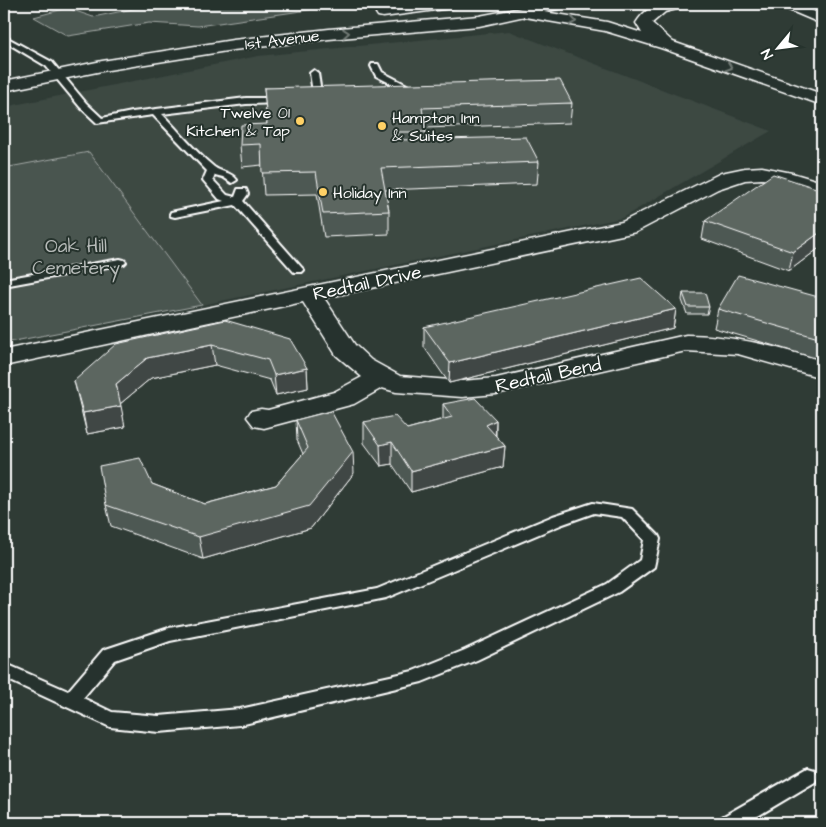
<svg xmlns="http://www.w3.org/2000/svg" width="826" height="827" font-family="'Architects Daughter',sans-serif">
  <rect width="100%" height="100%" fill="#2f3b35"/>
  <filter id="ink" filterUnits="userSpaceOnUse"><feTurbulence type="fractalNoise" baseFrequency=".02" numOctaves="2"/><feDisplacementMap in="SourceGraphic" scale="10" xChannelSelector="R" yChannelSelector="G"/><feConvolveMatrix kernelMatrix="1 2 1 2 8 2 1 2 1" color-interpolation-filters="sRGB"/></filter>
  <g filter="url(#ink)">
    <path fill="#3c4842" d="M 509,31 L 771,131 L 622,218 L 202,305 L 89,152 L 4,168 L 4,107 L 258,56 Z"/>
    <path fill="#4a544f" stroke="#a4aaa7" d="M 158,4 L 337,4 L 315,9 L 198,26 L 149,23 L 68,36 L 34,17 L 67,8 L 93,17 Z
      M 89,152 L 202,305 L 4,343 L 4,168 Z"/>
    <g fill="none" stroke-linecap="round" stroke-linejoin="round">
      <g stroke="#fff" stroke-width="4">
        <path id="service" d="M 4,36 L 52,62 L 86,103 L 102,118 L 132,112 L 246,98 L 286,98 L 286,102 L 283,103 L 246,104 L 162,114 C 179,131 195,152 214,167 C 222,173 230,171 237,180 L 232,183 L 223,177 L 215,175 L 213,180 L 227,195 L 235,197 L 238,189 L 246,189 L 248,194 L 243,201 L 302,268 L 304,270 L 302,272 L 294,272 L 235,205 L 175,217 L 171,216 L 170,214 L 171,212 L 224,201 L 219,199 L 203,180 L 207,171 L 153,115 L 97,123 L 80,107 L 46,66 L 4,41 Z
          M 372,64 L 378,64 L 382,72 L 409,86 L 409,94 L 405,97 L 399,97 L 398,95 L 402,89 L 376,76 L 371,66 Z
          M 314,70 L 318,73 L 322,99 L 318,102 L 314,99 L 310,73 Z
          M 120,259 L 124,260 L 126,262 L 124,264 L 4,286 L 4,279 Z
          M 593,503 L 632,509 L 658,535 L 660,539 L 654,567 L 619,592 L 477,660 L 422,682 L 240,725 L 159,732 L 110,727 L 4,678 L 4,663 L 68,691 L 103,650 L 169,628 L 377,589 L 553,516 ZM 594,513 L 622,517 L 644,540 L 640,560 L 607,584 L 465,650 L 413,671 L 240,709 L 159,716 L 112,712 L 83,698 L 115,660 L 170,641 L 386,598 L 563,524 Z
          M 808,768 L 815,770 L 818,776 L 815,782 L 746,823 L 719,823 L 722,817 Z"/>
      </g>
      <g stroke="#fff" stroke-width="3">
        <path id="minor" d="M 762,167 L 792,173 L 822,182 L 822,195 L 778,181 L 762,179 L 745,180 L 718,189 L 636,232 L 324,298 L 355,345 L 371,360 L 400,376 L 462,381 L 496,378 L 686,335 C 733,335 778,347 822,361 L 822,378 L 738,354 L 686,351 L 496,394 L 462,397 L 396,392 L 382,388 L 354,404 L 264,428 L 254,426 L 247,417 L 251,411 L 261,409 L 268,410 L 334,392 L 362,377 L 336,355 L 303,302 L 4,366 L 4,350 L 622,222 L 721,173 L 745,168 Z"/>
      </g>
      <g stroke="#fff" stroke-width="3">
        <path id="secondary" d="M 420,4 L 458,4 L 456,7 L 451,8 L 383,17 L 378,16 L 376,13 L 378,10 L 383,9 Z
          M 542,4 L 569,4 L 567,7 L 562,8 L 479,26 L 329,39 L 233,50 L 102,71 L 4,91 L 4,81 L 102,61 L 233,40 L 329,29 L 479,16 Z"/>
      </g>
      <g stroke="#fff" stroke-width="3">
        <path id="motorway" d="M 662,4 L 687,4 L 685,7 L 665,12 L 652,23 L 673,42 L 822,94 L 822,105 L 661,48 L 605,31 L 525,17 L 520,16 L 518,13 L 520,10 L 525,9 L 607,22 L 642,33 L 636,23 C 643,12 650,7 662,4 Z
          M 780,4 L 798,4 L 822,15 L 822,24 L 782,7 Z"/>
      </g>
      <use href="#service" fill="#26332d" fill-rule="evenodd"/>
      <use href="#minor" fill="#26332d" fill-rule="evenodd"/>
      <use href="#secondary" fill="#26332d" fill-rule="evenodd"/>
      <use href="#motorway" fill="#26332d" fill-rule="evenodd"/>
    </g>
    <path fill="#4e5853" stroke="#fff" d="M 264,88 L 572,103 L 570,123 L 425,128 L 426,139 L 539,162 L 537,184 L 385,190 L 389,211 L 389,234 L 324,237 L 317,194 L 264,195 L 262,165 L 242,167 L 240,145 L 267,124 Z
      M 822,190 L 822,246 L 789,271 L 702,239 L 705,221 Z
      M 683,293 L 709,307 L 707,314 L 687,314 L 682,300 Z
      M 822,298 L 822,360 L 714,328 L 718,309 Z
      M 676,309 L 673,328 L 449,383 L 424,347 L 424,327 Z
      M 225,320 L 307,368 L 308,388 L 276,395 L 270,380 L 215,365 L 151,378 L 120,404 L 125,427 L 87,434 L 74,381 Z
      M 443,404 L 496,420 L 496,436 L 505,446 L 503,467 L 411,492 L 392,464 L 381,466 L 364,443 L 364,422 L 407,429 L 443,419 Z
      M 296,420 L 354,473 L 311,528 L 203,559 L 111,526 L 106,505 L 152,484 L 205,504 L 276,485 L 303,454 L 297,440 Z"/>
    <path fill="#404744" stroke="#fff" d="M 822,231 L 822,246 L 789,271 L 793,252 Z
      M 676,309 L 673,328 L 449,383 L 450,363 Z
      M 212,345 L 215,365 L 151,378 L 120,404 L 116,384 L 147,358 Z
      M 307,368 L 308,388 L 276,395 L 274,375 Z
      M 121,406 L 125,427 L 87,434 L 83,413 Z
      M 496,420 L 495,441 L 486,425 Z
      M 392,442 L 392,464 L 381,466 L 380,445 Z
      M 505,446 L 503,467 L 411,492 L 411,471 Z
      M 353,452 L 354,473 L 311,528 L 203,559 L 199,537 Z"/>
    <path fill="#5b6661" stroke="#fff" d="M 560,80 L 572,103 L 422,108 L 426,132 L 397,132 L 399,140 L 526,137 L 539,162 L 381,168 L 389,211 L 323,214 L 316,172 L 262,173 L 261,144 L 240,145 L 241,125 L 267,124 L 264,88 Z
      M 773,174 L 822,190 L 822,231 L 793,252 L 705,221 Z
      M 738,275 L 822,298 L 822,339 L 718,309 Z
      M 641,278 L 676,309 L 450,363 L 424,327 Z
      M 683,293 L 705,293 L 709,307 L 688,307 Z
      M 225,320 L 290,339 L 307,368 L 274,375 L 268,360 L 212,345 L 147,358 L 116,384 L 121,406 L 83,413 L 74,381 L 116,344 Z
      M 475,398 L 496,420 L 486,425 L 505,446 L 411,471 L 392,442 L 380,445 L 364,422 L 395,416 L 407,429 L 452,417 L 443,404 Z
      M 331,411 L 353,452 L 309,506 L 199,537 L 106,505 L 99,466 L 140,458 L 152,484 L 205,504 L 276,485 L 308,448 L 296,420 Z"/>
    <defs><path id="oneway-chevron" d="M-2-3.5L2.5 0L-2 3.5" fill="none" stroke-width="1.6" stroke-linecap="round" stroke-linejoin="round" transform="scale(1.25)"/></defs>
    <g stroke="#727a76">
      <use href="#oneway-chevron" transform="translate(573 21) rotate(10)"/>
      <use href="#oneway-chevron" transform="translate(346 33) rotate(-4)"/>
      <use href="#oneway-chevron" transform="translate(729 67) rotate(19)"/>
    </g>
  </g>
  <g fill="#ffd166" stroke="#26332d" stroke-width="2">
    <circle cx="300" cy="121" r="5"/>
    <circle cx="382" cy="126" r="5"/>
    <circle cx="323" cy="192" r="5"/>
  </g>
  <g text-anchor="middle" stroke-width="4" stroke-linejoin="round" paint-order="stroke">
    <g font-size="16" fill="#fff" stroke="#26332d">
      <text transform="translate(282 39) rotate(-7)" y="6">1st Avenue</text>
    </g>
    <g font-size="16" fill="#fff" stroke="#26332d" text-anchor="start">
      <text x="290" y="118" text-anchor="end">Twelve 01<tspan x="290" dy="18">Kitchen &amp; Tap</tspan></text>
      <text x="392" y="123">Hampton Inn<tspan x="392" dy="18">&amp; Suites</tspan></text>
      <text x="333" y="198">Holiday Inn</text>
    </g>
    <g font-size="19" fill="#b7bbb9" stroke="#26332d">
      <text x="76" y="252">Oak Hill<tspan x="76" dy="22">Cemetery</tspan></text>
    </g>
    <g font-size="19" fill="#fff" stroke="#26332d">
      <text transform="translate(367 282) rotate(-12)" y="7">Redtail Drive</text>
      <text transform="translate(548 374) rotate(-12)" y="7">Redtail Bend</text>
    </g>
  </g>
  <rect width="826" height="827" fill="none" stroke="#26332d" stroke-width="20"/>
  <rect x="10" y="10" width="806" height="807" fill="none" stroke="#fff" stroke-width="2" filter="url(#ink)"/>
  <g transform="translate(778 48) rotate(241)" stroke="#26332d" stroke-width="4" paint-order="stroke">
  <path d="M0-4L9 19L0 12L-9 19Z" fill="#ffffff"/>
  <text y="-8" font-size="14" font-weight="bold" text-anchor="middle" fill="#ffffff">N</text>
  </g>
</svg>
